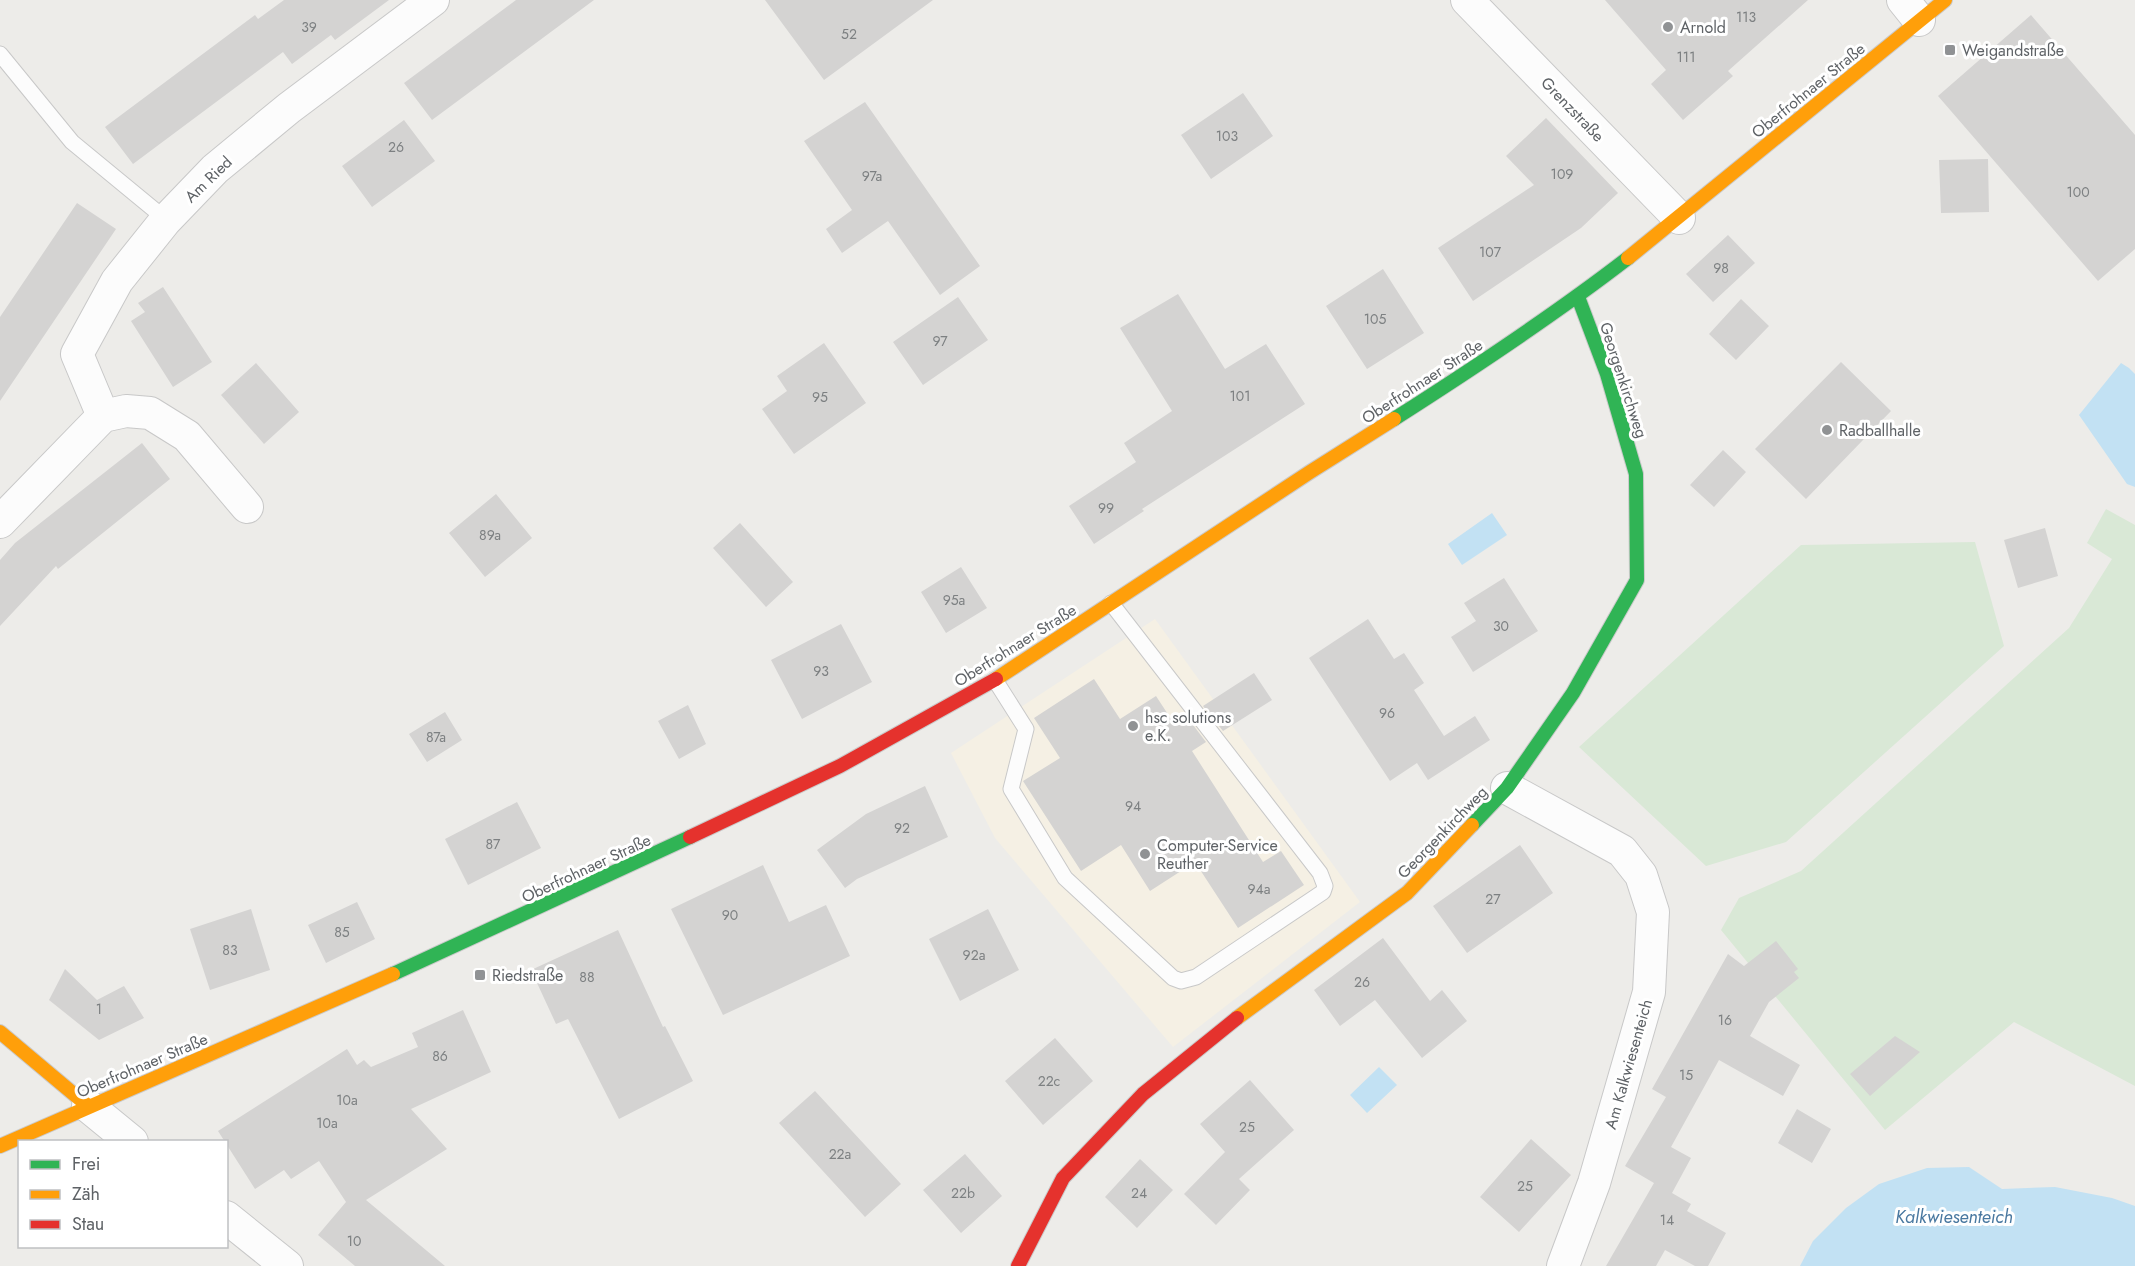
<svg xmlns="http://www.w3.org/2000/svg" width="2135" height="1266" font-family="Jost,sans-serif">
  <rect width="100%" height="100%" fill="#edece9"/>
  <path fill="#f5f0e4" d="M 1155,619 L 1360,902 L 1173,1047 L 995,838 L 951,753 Z"/>
  <path fill="#d9e8d6" d="M 2106,509 L 2135,525 L 2135,1086 L 2014,1022 L 1885,1130 L 1721,930 L 1739,898 L 1801,871 L 2069,628 L 2112,559 L 2087,543 Z
    M 1975,542 L 2004,646 L 1786,842 L 1706,866 L 1579,747 L 1801,545 Z"/>
  <path fill="#c2e1f3" d="M 2121,363 L 2129,368 L 2135,374 L 2135,487 L 2127,484 L 2079,415 Z
    M 1492,513 L 1507,535 L 1462,565 L 1448,544 Z
    M 1379,1067 L 1397,1085 L 1367,1113 L 1350,1095 Z
    M 1969,1167 L 2002,1189 L 2055,1187 L 2112,1198 L 2135,1206 L 2135,1266 L 1800,1266 L 1813,1241 L 1846,1208 L 1879,1184 L 1927,1168 Z"/>
  <path fill="#d4d3d2" d="M 284,0 L 389,0 L 335,40 L 331,35 L 292,64 L 283,52 L 133,164 L 105,127 L 255,15 L 258,19 Z
    M 516,0 L 594,0 L 432,120 L 404,83 Z
    M 765,0 L 933,0 L 824,80 Z
    M 1605,0 L 1808,0 L 1728,71 L 1733,76 L 1683,120 L 1651,84 L 1666,70 Z
    M 2031,15 L 2135,135 L 2135,249 L 2098,281 L 1938,96 Z
    M 1243,93 L 1273,136 L 1211,179 L 1181,135 Z
    M 865,102 L 980,266 L 940,295 L 888,221 L 842,253 L 826,229 L 852,210 L 804,141 Z
    M 1546,118 L 1618,193 L 1581,228 L 1473,301 L 1438,248 L 1534,185 L 1506,156 Z
    M 404,120 L 435,161 L 372,207 L 342,166 Z
    M 1988,159 L 1989,212 L 1941,213 L 1939,160 Z
    M 77,203 L 116,229 L 0,401 L 0,317 Z
    M 1728,235 L 1755,263 L 1713,302 L 1686,274 Z
    M 1383,269 L 1424,333 L 1367,369 L 1326,306 Z
    M 163,287 L 212,362 L 173,387 L 131,321 L 145,312 L 138,303 Z
    M 1178,294 L 1225,369 L 1266,344 L 1305,404 L 1142,509 L 1144,511 L 1094,544 L 1069,506 L 1136,462 L 1124,443 L 1172,411 L 1120,328 Z
    M 958,297 L 988,340 L 923,385 L 893,342 Z
    M 1741,299 L 1769,326 L 1736,360 L 1709,334 Z
    M 824,343 L 866,403 L 794,454 L 762,409 L 787,391 L 777,376 Z
    M 1841,362 L 1891,411 L 1806,499 L 1755,449 Z
    M 256,363 L 299,412 L 264,444 L 221,395 Z
    M 142,443 L 170,479 L 58,569 L 56,566 L 0,626 L 0,560 L 15,543 Z
    M 1723,450 L 1746,472 L 1714,507 L 1690,485 Z
    M 496,494 L 532,538 L 485,577 L 449,533 Z
    M 740,523 L 793,582 L 766,607 L 713,548 Z
    M 2045,528 L 2058,576 L 2018,588 L 2004,540 Z
    M 961,567 L 987,608 L 946,633 L 921,592 Z
    M 1504,578 L 1538,631 L 1473,672 L 1451,637 L 1476,621 L 1464,603 Z
    M 1368,619 L 1394,659 L 1404,653 L 1424,683 L 1414,690 L 1444,736 L 1475,716 L 1490,740 L 1428,780 L 1417,763 L 1390,781 L 1309,658 Z
    M 841,624 L 872,682 L 802,719 L 771,660 Z
    M 1254,673 L 1272,700 L 1223,731 L 1203,706 Z
    M 1094,679 L 1120,719 L 1156,696 L 1175,725 L 1187,717 L 1206,742 L 1192,751 L 1263,862 L 1281,851 L 1304,885 L 1238,928 L 1195,862 L 1150,891 L 1121,845 L 1081,871 L 1023,781 L 1060,758 L 1034,718 Z
    M 688,705 L 706,744 L 679,759 L 658,721 Z
    M 445,712 L 462,740 L 427,762 L 409,734 Z
    M 925,786 L 948,837 L 857,879 L 845,888 L 817,850 L 866,814 Z
    M 517,802 L 541,848 L 468,885 L 445,839 Z
    M 1520,845 L 1553,893 L 1467,953 L 1433,906 Z
    M 763,865 L 789,922 L 826,905 L 850,956 L 723,1015 L 671,909 Z
    M 357,902 L 375,939 L 326,963 L 308,925 Z
    M 251,909 L 270,970 L 210,990 L 190,929 Z
    M 988,909 L 1019,970 L 960,1001 L 929,939 Z
    M 618,930 L 663,1027 L 665,1026 L 693,1081 L 619,1119 L 568,1019 L 556,1024 L 531,970 Z
    M 1383,938 L 1430,1001 L 1442,990 L 1467,1021 L 1422,1058 L 1375,1000 L 1340,1026 L 1314,990 Z
    M 1776,941 L 1798,969 L 1794,972 L 1799,978 L 1769,1002 L 1750,1036 L 1800,1065 L 1783,1096 L 1719,1060 L 1671,1147 L 1691,1158 L 1672,1193 L 1691,1204 L 1687,1211 L 1726,1233 L 1708,1266 L 1695,1266 L 1665,1250 L 1656,1266 L 1606,1266 L 1654,1183 L 1625,1166 L 1666,1097 L 1652,1089 L 1728,954 L 1744,966 Z
    M 65,969 L 97,1000 L 124,986 L 144,1018 L 99,1040 L 49,1000 Z
    M 463,1010 L 491,1072 L 411,1109 L 447,1149 L 366,1200 L 445,1266 L 355,1266 L 318,1235 L 346,1202 L 319,1161 L 291,1179 L 284,1170 L 255,1189 L 218,1131 L 347,1049 L 357,1065 L 364,1060 L 371,1067 L 418,1047 L 412,1033 Z
    M 1895,1036 L 1920,1052 L 1870,1096 L 1850,1074 Z
    M 1055,1038 L 1093,1081 L 1043,1125 L 1005,1081 Z
    M 1250,1080 L 1294,1130 L 1239,1179 L 1250,1190 L 1216,1225 L 1184,1194 L 1225,1152 L 1200,1124 Z
    M 815,1091 L 901,1184 L 865,1217 L 779,1123 Z
    M 1797,1109 L 1831,1129 L 1812,1163 L 1778,1143 Z
    M 1531,1139 L 1571,1175 L 1519,1232 L 1480,1197 Z
    M 965,1154 L 1002,1196 L 961,1233 L 923,1190 Z
    M 1140,1159 L 1173,1190 L 1137,1228 L 1105,1197 Z"/>
  <g fill="none" stroke-linecap="round" stroke-linejoin="round">
    <g stroke="#c8c8c8" stroke-width="17">
      <path id="lane" d="M 0,54 L 72,142 L 157,212 L 165,221
        M 995,680 L 1026,729 L 1011,789 L 1065,878 L 1173,978 L 1181,981 L 1196,977 L 1323,892 L 1325,886 L 1320,873 L 1111,603"/>
    </g>
    <g stroke="#c8c8c8" stroke-width="34">
      <path id="street" d="M 1467,0 L 1679,218
        M 1903,0 L 1919,20
        M 103,416 L 126,411 L 150,413 L 187,436 L 247,507
        M 0,522 L 103,416 L 77,354 L 117,281 L 165,221 L 215,169 L 289,108 L 433,0
        M 1507,788 L 1622,851 L 1641,875 L 1653,912 L 1649,992 L 1594,1183 L 1563,1266
        M 88,1106 L 132,1142
        M 226,1217 L 287,1266"/>
    </g>
    <g stroke="#cacaca" stroke-width="16">
      <path id="fast" d="M 1394,419 C 1474,368 1553,316 1628,258
        M 1472,825 L 1507,788 L 1573,693 L 1637,580 L 1636,474 L 1607,374 L 1578,297
        M 393,974 L 690,837"/>
    </g>
    <g stroke="#cacaca" stroke-width="16">
      <path id="slow" d="M 1628,258 L 1945,0
        M 996,679 L 1310,472 L 1394,419
        M 1237,1018 L 1407,893 L 1472,825
        M 0,1032 L 88,1106
        M 0,1146 L 393,974"/>
    </g>
    <g stroke="#cacaca" stroke-width="16">
      <path id="jam" d="M 690,837 L 840,766 L 996,679
        M 1018,1266 L 1063,1178 L 1143,1094 L 1237,1018"/>
    </g>
    <use href="#lane" stroke="#fcfcfc" stroke-width="15"/>
    <use href="#street" stroke="#fcfcfc" stroke-width="32"/>
    <use href="#fast" stroke="#30b455" stroke-width="14"/>
    <use href="#slow" stroke="#ff9f0a" stroke-width="14"/>
    <use href="#jam" stroke="#e5322d" stroke-width="14"/>
  </g>
  <g fill="#909294" stroke="#fff" stroke-width="2">
    <circle cx="1668" cy="27" r="6"/>
    <rect x="1944" y="44" width="12" height="12" rx="3"/>
    <circle cx="1827" cy="430" r="6"/>
    <circle cx="1133" cy="726" r="6"/>
    <circle cx="1145" cy="854" r="6"/>
    <rect x="474" y="969" width="12" height="12" rx="3"/>
  </g>
  <g text-anchor="middle" stroke-width="6" stroke-linejoin="round" paint-order="stroke">
    <g font-size="14" fill="#7d8082">
      <text x="1746" y="22">113</text>
      <text x="309" y="32">39</text>
      <text x="849" y="39">52</text>
      <text x="1686" y="62">111</text>
      <text x="1227" y="141">103</text>
      <text x="396" y="152">26</text>
      <text x="1562" y="179">109</text>
      <text x="872" y="181">97a</text>
      <text x="2078" y="197">100</text>
      <text x="1490" y="257">107</text>
      <text x="1721" y="273">98</text>
      <text x="1375" y="324">105</text>
      <text x="940" y="346">97</text>
      <text x="1240" y="401">101</text>
      <text x="820" y="402">95</text>
      <text x="1106" y="513">99</text>
      <text x="490" y="540">89a</text>
      <text x="954" y="605">95a</text>
      <text x="1501" y="631">30</text>
      <text x="821" y="676">93</text>
      <text x="1387" y="718">96</text>
      <text x="436" y="742">87a</text>
      <text x="1133" y="811">94</text>
      <text x="902" y="833">92</text>
      <text x="493" y="849">87</text>
      <text x="1259" y="894">94a</text>
      <text x="1493" y="904">27</text>
      <text x="730" y="920">90</text>
      <text x="342" y="937">85</text>
      <text x="230" y="955">83</text>
      <text x="974" y="960">92a</text>
      <text x="587" y="982">88</text>
      <text x="1362" y="987">26</text>
      <text x="99" y="1014">1</text>
      <text x="1725" y="1025">16</text>
      <text x="440" y="1061">86</text>
      <text x="1686" y="1080">15</text>
      <text x="1049" y="1086">22c</text>
      <text x="347" y="1105">10a</text>
      <text x="327" y="1128">10a</text>
      <text x="1247" y="1132">25</text>
      <text x="840" y="1159">22a</text>
      <text x="1525" y="1191">25</text>
      <text x="963" y="1198">22b</text>
      <text x="1139" y="1198">24</text>
      <text x="1667" y="1225">14</text>
      <text x="354" y="1246">10</text>
    </g>
    <g font-size="16" fill="#5e6266" stroke="#fff" text-anchor="start">
      <text x="1680" y="33">Arnold</text>
      <text x="1962" y="56">Weigandstraße</text>
      <text x="1839" y="436">Radballhalle</text>
      <text x="1145" y="723">hsc solutions<tspan x="1145" dy="18">e.K.</tspan></text>
      <text x="1157" y="851">Computer-Service<tspan x="1157" dy="18">Reuther</tspan></text>
      <text x="492" y="981">Riedstraße</text>
    </g>
    <g font-size="16" fill="#5e6266" stroke="#fff">
      <text transform="translate(1808 90) rotate(-39)" y="6">Oberfrohnaer Straße</text>
      <text transform="translate(1573 109) rotate(46)" y="6">Grenzstraße</text>
      <text transform="translate(208 179) rotate(-44)" y="6">Am Ried</text>
      <text transform="translate(1624 380) rotate(72)" y="6">Georgenkirchweg</text>
      <text transform="translate(1422 381) rotate(-33)" y="6">Oberfrohnaer Straße</text>
      <text transform="translate(1015 645) rotate(-32)" y="6">Oberfrohnaer Straße</text>
      <text transform="translate(1442 832) rotate(-46)" y="6">Georgenkirchweg</text>
      <text transform="translate(586 868) rotate(-25)" y="6">Oberfrohnaer Straße</text>
      <text transform="translate(1628 1064) rotate(-74)" y="6">Am Kalkwiesenteich</text>
      <text transform="translate(142 1065) rotate(-23)" y="6">Oberfrohnaer Straße</text>
    </g>
    <g font-size="18" font-style="italic" fill="#4978a0" stroke="#fff">
      <text x="1954" y="1223">Kalkwiesenteich</text>
    </g>
  </g>
  <rect x="18" y="1140" width="210" height="108" fill="#ffffff" stroke="#bfc0c2" stroke-width="1.5"/>
  <rect x="30" y="1160" width="30" height="9" fill="#30b455" stroke="#bfc0c2" stroke-width="1.5"/>
  <text x="72" y="1170" font-size="18" fill="#5e6266">Frei</text>
  <rect x="30" y="1190" width="30" height="9" fill="#ff9f0a" stroke="#bfc0c2" stroke-width="1.5"/>
  <text x="72" y="1200" font-size="18" fill="#5e6266">Zäh</text>
  <rect x="30" y="1220" width="30" height="9" fill="#e5322d" stroke="#bfc0c2" stroke-width="1.5"/>
  <text x="72" y="1230" font-size="18" fill="#5e6266">Stau</text>
</svg>
